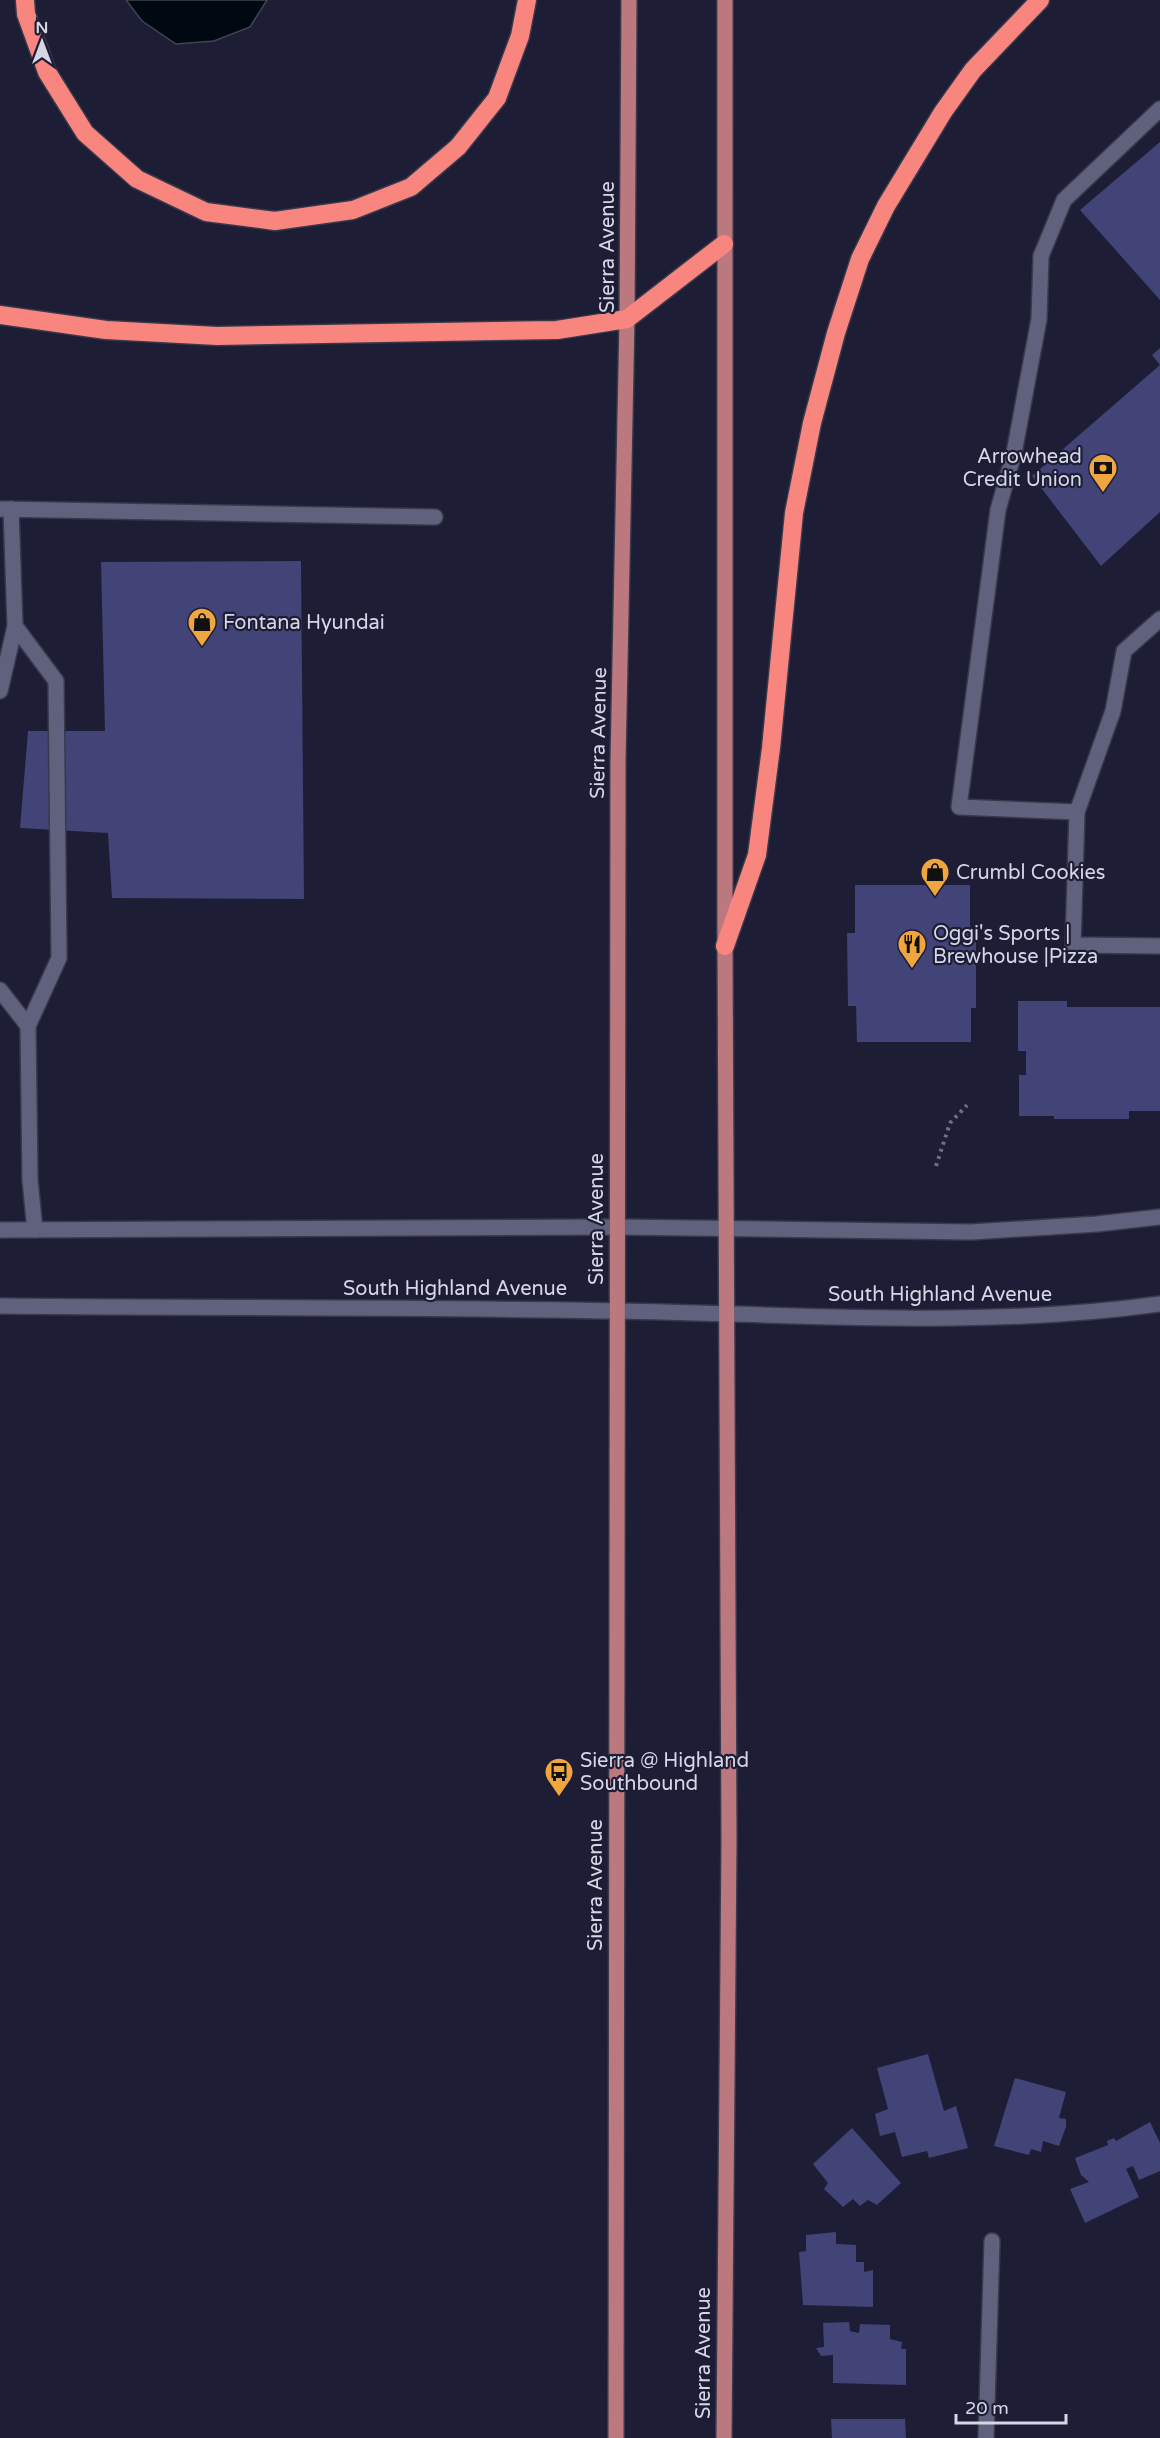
<svg xmlns="http://www.w3.org/2000/svg" width="1160" height="2438" font-family="'Varela Round',sans-serif">
  <rect width="100%" height="100%" fill="#1d1e35"/>
  <path fill="#000812" stroke="#404652" stroke-width="1.5" d="M 126,0 L 267,0 L 250,27 L 214,41 L 176,44 L 142,21 Z"/>
  <path fill="#424376" d="M 1160,142 L 1160,300 L 1080,210 Z
    M 1160,348 L 1160,365 L 1152,355 Z
    M 1160,365 L 1160,512 L 1101,566 L 1032,476 Z
    M 301,561 L 304,899 L 112,898 L 108,833 L 20,828 L 28,731 L 105,731 L 101,562 Z
    M 855,885 L 970,885 L 970,932 L 976,932 L 976,1008 L 971,1008 L 971,1042 L 857,1042 L 856,1006 L 848,1006 L 847,933 L 855,933 Z
    M 1018,1001 L 1067,1001 L 1067,1007 L 1160,1007 L 1160,1111 L 1129,1111 L 1129,1119 L 1054,1119 L 1054,1116 L 1019,1116 L 1019,1075 L 1026,1075 L 1026,1051 L 1018,1051 Z
    M 928,2054 L 944,2111 L 956,2106 L 968,2148 L 929,2158 L 927,2151 L 902,2157 L 895,2132 L 880,2136 L 875,2114 L 888,2109 L 877,2068 Z
    M 1015,2078 L 1066,2092 L 1059,2118 L 1066,2119 L 1066,2127 L 1059,2146 L 1043,2141 L 1041,2152 L 1031,2149 L 1029,2155 L 994,2146 Z
    M 1150,2122 L 1160,2143 L 1160,2171 L 1139,2180 L 1133,2166 L 1126,2169 L 1139,2197 L 1085,2223 L 1070,2189 L 1089,2182 L 1081,2175 L 1075,2158 L 1108,2145 L 1107,2141 L 1114,2138 L 1116,2141 Z
    M 852,2128 L 901,2183 L 877,2205 L 868,2200 L 860,2206 L 853,2199 L 843,2207 L 824,2189 L 828,2183 L 813,2164 Z
    M 836,2232 L 836,2244 L 856,2245 L 856,2262 L 864,2262 L 864,2272 L 873,2270 L 873,2307 L 803,2305 L 799,2252 L 806,2251 L 806,2235 Z
    M 849,2322 L 850,2331 L 859,2333 L 860,2324 L 890,2325 L 890,2339 L 902,2342 L 901,2349 L 906,2349 L 906,2385 L 833,2383 L 833,2355 L 821,2356 L 816,2348 L 824,2347 L 823,2323 Z
    M 831,2419 L 905,2419 L 906,2438 L 832,2438 Z"/>
  <g fill="none" stroke-linecap="round" stroke-linejoin="round">
    <g stroke="#39394c" stroke-width="18">
      <path id="lane" d="M 0,509 L 435,517
        M 1160,619 L 1124,651 L 1113,711 L 1077,812 L 1073,945 L 1160,946
        M 15,626 L 56,681 L 59,958 L 28,1026 L 30,1180 L 35,1230
        M 0,691 L 15,626 L 11,509
        M 1077,812 L 959,807 L 998,510 L 1014,453 L 1039,319 L 1041,256 L 1064,200 L 1160,109
        M 0,990 L 28,1026"/>
    </g>
    <g stroke="#39394c" stroke-width="18">
      <path id="street" d="M 986,2438 L 992,2241"/>
    </g>
    <g stroke="#39394c" stroke-width="18">
      <path id="secondary" d="M 0,1230 L 616,1227 L 971,1232 L 1097,1224 L 1160,1217
        M 0,1306 C 206,1308 412,1307 618,1311 C 799,1314 980,1329 1160,1304"/>
    </g>
    <g stroke="#39394c" stroke-width="18">
      <path id="primary" d="M 616,2438 L 618,761 L 627,319 L 629,0
        M 724,2438 L 729,1841 L 725,946 L 725,0"/>
    </g>
    <g stroke="#39394c" stroke-width="21">
      <path id="highway" d="M 25,0 L 26,14 L 47,72 L 85,133 L 137,179 L 206,212 L 275,221 L 353,210 L 411,187 L 458,147 L 497,98 L 520,36 L 527,0
        M 0,315 L 106,330 L 217,336 L 557,330 L 627,319 L 724,244
        M 725,946 L 757,855 L 771,748 L 794,513 L 812,423 L 836,333 L 860,259 L 886,206 L 943,112 L 973,70 L 1040,0"/>
    </g>
    <path stroke="#6d6e82" stroke-width="4" stroke-dasharray="3 4.5" stroke-linecap="butt" d="M 936,1166 L 950,1123 L 967,1105"/>
    <use href="#lane" stroke="#60627d" stroke-width="15"/>
    <use href="#street" stroke="#60627d" stroke-width="15"/>
    <use href="#secondary" stroke="#60627d" stroke-width="15"/>
    <use href="#primary" stroke="#bb787e" stroke-width="15"/>
    <use href="#highway" stroke="#f8867f" stroke-width="18"/>
  </g>
  <defs>
    <g id="bank-pin" transform="scale(1.5)"><path d="M0 17L-7.5 6A9.5 9.5 0 1 1 7.5 6Z" fill="#f0a63e" stroke="#1d1e35"/><path d="M-6-4H6V4H-6ZM0-2.3a2.3 2.3 0 1 0 0 4.6a2.3 2.3 0 1 0 0-4.6Z" fill="#111"/></g>
    <g id="shop-pin" transform="scale(1.5)"><path d="M0 17L-7.5 6A9.5 9.5 0 1 1 7.5 6Z" fill="#f0a63e" stroke="#1d1e35"/><path d="M-5-2.5h2.3a2.7 3.5 0 0 1 5.4 0H5L5.5 6h-11ZM-1.5-2.5h3a1.5 2.3 0 0 0-3 0Z" fill="#111"/></g>
    <g id="restaurant-pin" transform="scale(1.5)"><path d="M0 17L-7.5 6A9.5 9.5 0 1 1 7.5 6Z" fill="#f0a63e" stroke="#1d1e35"/><path d="M-5-6h1v4h1v-4h1v4h1v-4h1v5L-1.5 .5V6h-2V.5L-5-1ZM5-6V6H3V1.5H1.5Q1.5-4 5-6Z" fill="#111"/></g>
    <g id="bus-pin" transform="scale(1.5)"><path d="M0 17L-7.5 6A9.5 9.5 0 1 1 7.5 6Z" fill="#f0a63e" stroke="#1d1e35"/><path d="M-5-6H5V4H4V6H2V4H-2V6H-4V4H-5ZM-3.5-4V0h7V-4ZM-3.5 1.2v1.5H-2V1.2ZM2 1.2v1.5H3.5V1.2Z" fill="#111"/></g>
  </defs>
  <g fill-rule="evenodd">
    <use href="#bank-pin" x="1103" y="468"/>
    <use href="#shop-pin" x="202" y="622"/>
    <use href="#shop-pin" x="935" y="872"/>
    <use href="#restaurant-pin" x="912" y="944"/>
    <use href="#bus-pin" x="559" y="1772"/>
  </g>
  <g text-anchor="middle" stroke-width="4.5" stroke-linejoin="round" paint-order="stroke">
    <g font-size="20" fill="#d5d6e6" stroke="#1d1e35">
      <text transform="translate(607 247) rotate(-90)" y="7">Sierra Avenue</text>
      <text transform="translate(598 733) rotate(-89)" y="7">Sierra Avenue</text>
      <text transform="translate(596 1219) rotate(-90)" y="7">Sierra Avenue</text>
      <text x="455" y="1295">South Highland Avenue</text>
      <text x="940" y="1301">South Highland Avenue</text>
      <text transform="translate(595 1885) rotate(-90)" y="7">Sierra Avenue</text>
      <text transform="translate(703 2353) rotate(-90)" y="7">Sierra Avenue</text>
    </g>
    <g font-size="20" fill="#d5d6e6" stroke="#1d1e35" text-anchor="start">
      <text x="1082" y="463" text-anchor="end">Arrowhead<tspan x="1082" dy="23">Credit Union</tspan></text>
      <text x="223" y="629">Fontana Hyundai</text>
      <text x="956" y="879">Crumbl Cookies</text>
      <text x="933" y="940">Oggi's Sports |<tspan x="933" dy="23">Brewhouse |Pizza</tspan></text>
      <text x="580" y="1767">Sierra @ Highland<tspan x="580" dy="23">Southbound</tspan></text>
    </g>
  </g>
  <g transform="translate(42 42)" stroke="#1d1e35" stroke-width="4.5" paint-order="stroke">
  <path d="M0-4.5L10 22L0 15L-10 22Z" fill="#d5d6e6"/>
  <text y="-9" font-size="16" font-weight="bold" text-anchor="middle" fill="#d5d6e6">N</text>
  </g>
  <path d="M956 2414v9h110v-9" fill="none" stroke="#d5d6e6" stroke-width="3"/>
  <text x="965" y="2414" font-size="18" fill="#d5d6e6" stroke="#1d1e35" stroke-width="4.5" paint-order="stroke">20 m</text>
</svg>
